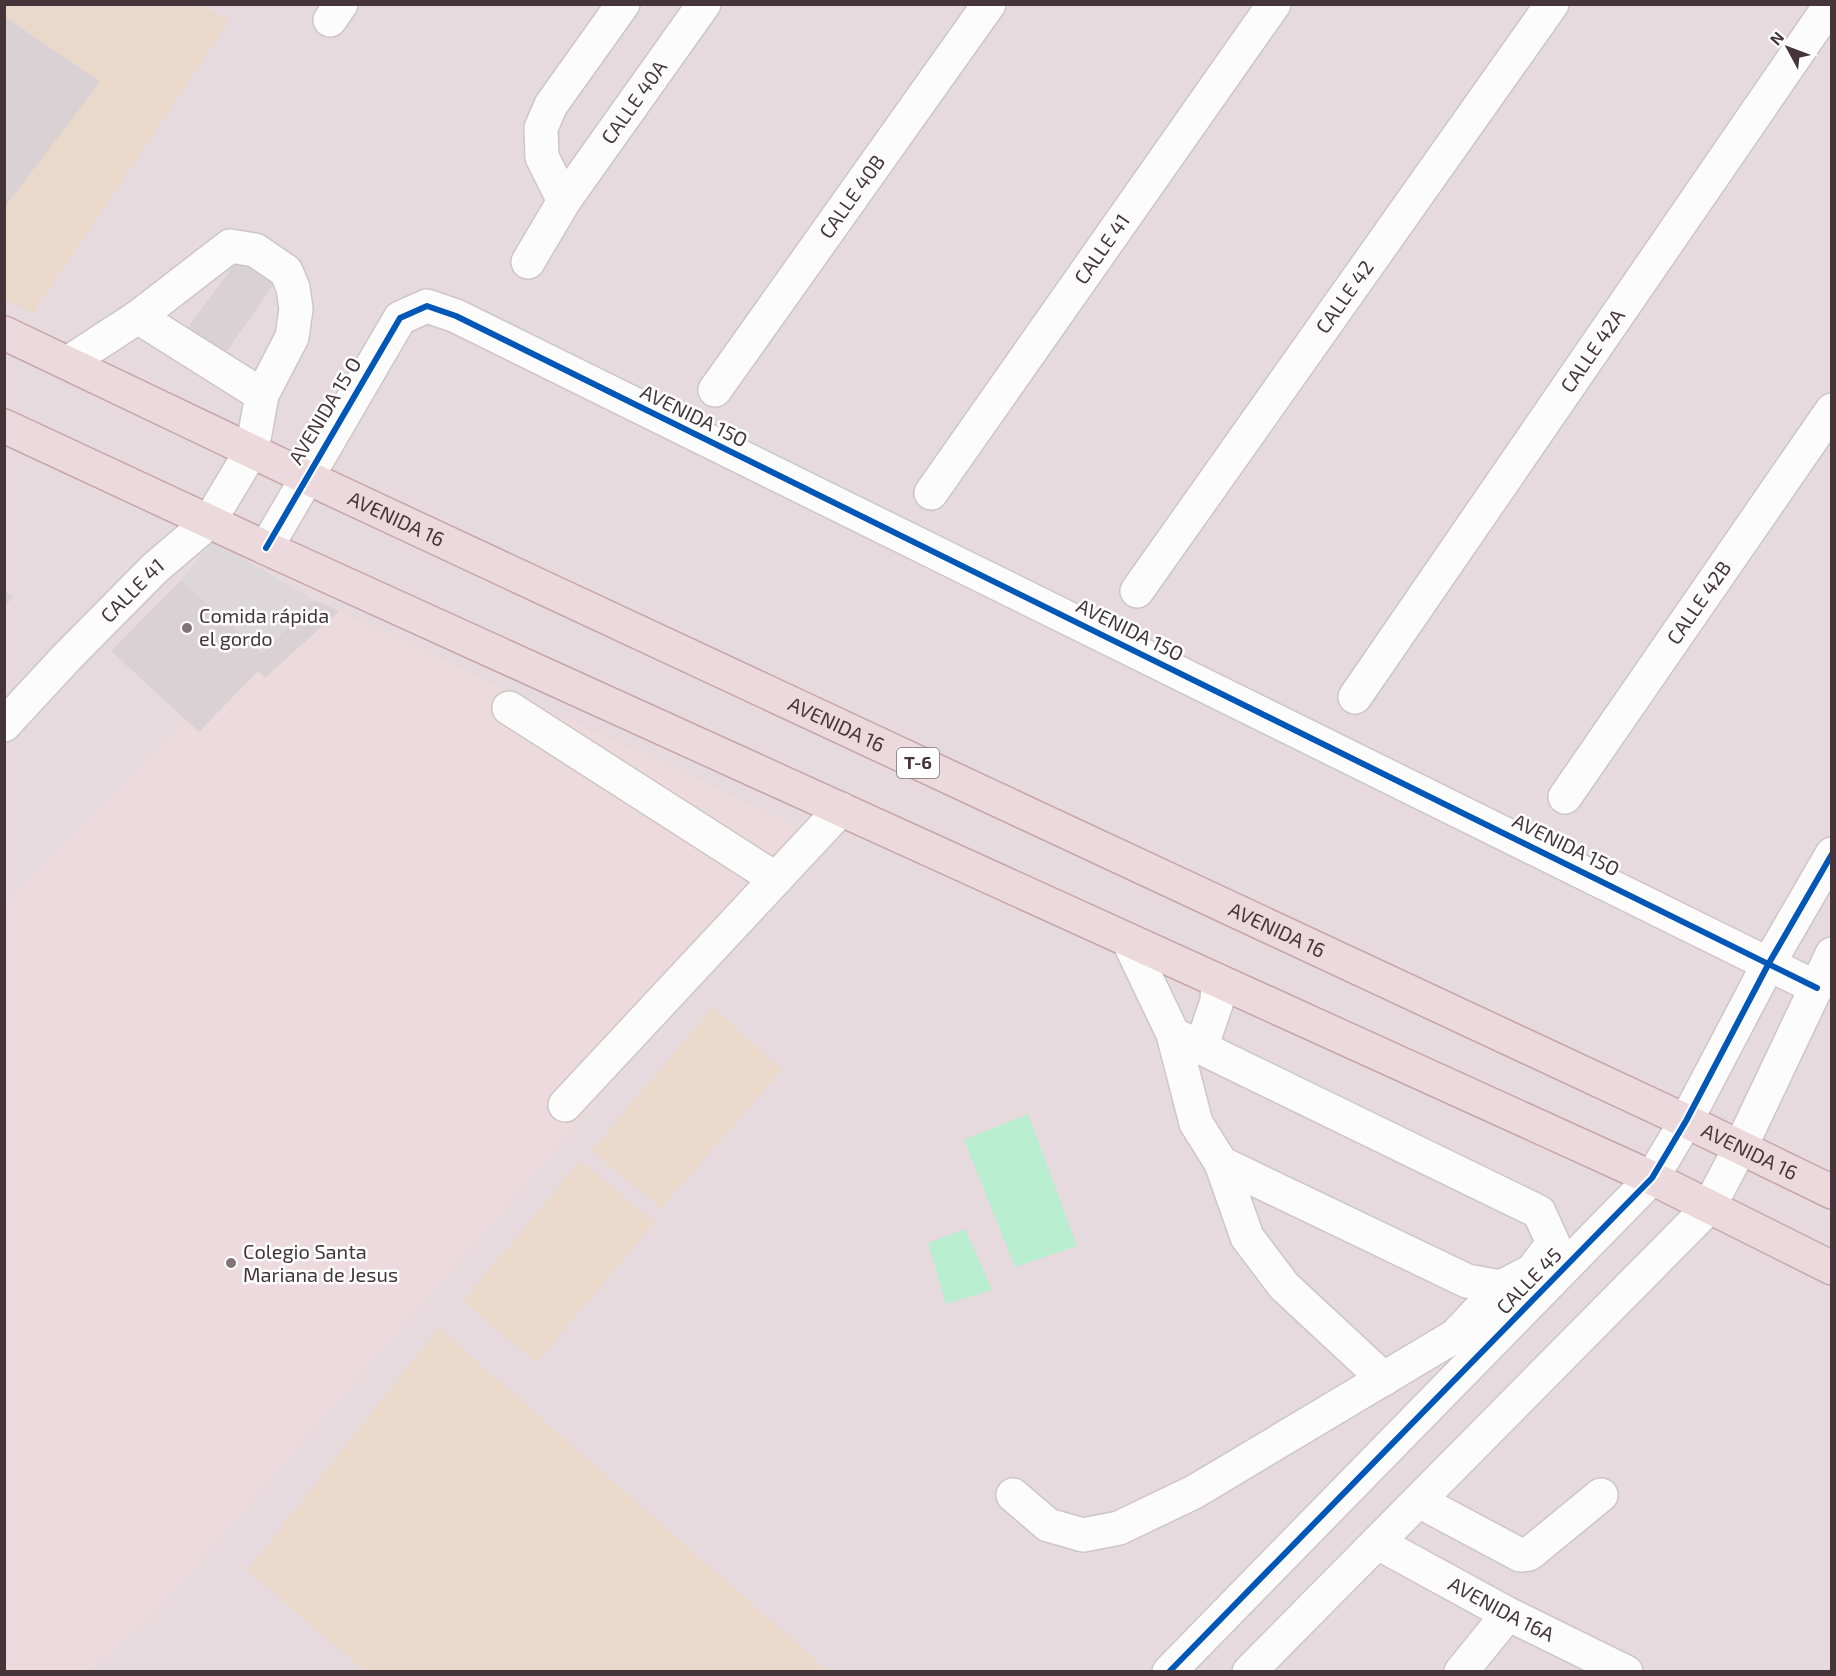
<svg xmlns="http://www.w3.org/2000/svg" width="1836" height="1676" font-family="'Exo 2',sans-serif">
  <rect width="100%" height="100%" fill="#efe8ea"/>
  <path fill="#e7dade" d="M 5,5 L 1831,5 L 1831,1671 L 5,1671 Z"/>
  <path fill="#eddadf" d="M 306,596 L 824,839 L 147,1622 L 87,1671 L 5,1672 L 5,904 Z"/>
  <path fill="#ead8ca" d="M 5,5 L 199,5 L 230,20 L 33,313 L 5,300 Z
    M 713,1007 L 782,1070 L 661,1208 L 591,1151 Z
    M 580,1161 L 655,1222 L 536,1363 L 463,1301 Z
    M 439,1328 L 828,1671 L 364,1671 L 247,1570 Z"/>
  <path fill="#ddd7d9" d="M 213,541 L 314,600 L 261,654 L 181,580 Z"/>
  <path fill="#b9edd0" d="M 1028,1114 L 1077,1246 L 1015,1267 L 964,1140 Z
    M 965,1229 L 992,1290 L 946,1304 L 928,1243 Z"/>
  <path fill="#d9d1d3" d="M 4,16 L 100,82 L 4,208 Z
    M 254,238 L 289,262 L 220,361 L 181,337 Z
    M 181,580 L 262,654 L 314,600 L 339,611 L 265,678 L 258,671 L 199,732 L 111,651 Z
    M 4,591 L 14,597 L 4,606 Z"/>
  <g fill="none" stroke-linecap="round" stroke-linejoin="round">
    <g stroke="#cdc6c8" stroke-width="36">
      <g id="minor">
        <path d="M 330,20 L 341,4"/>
        <path d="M 564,201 L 542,157 L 541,128 L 551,105 L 623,4"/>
        <path id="s1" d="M 528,262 L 564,201 L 704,4"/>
        <path d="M 138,317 L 262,395"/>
        <path id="s2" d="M 715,390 L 989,4"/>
        <path id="s3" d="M 931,493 L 1274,4"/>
        <path d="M 266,548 L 400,318 L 427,306 L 456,316 L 1817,988"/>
        <path id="s4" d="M 1137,591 L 1552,4"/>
        <path id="s5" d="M 1355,697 L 1831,4"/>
        <path d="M 509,708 L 776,879"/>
        <path id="s6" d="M 4,725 L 67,657 L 155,568 L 209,522 L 252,450 L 262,395 L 292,337 L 296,309 L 293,288 L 286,271 L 255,250 L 230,246 L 138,317 L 69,362"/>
        <path id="s7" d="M 1565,797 L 1832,410"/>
        <path d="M 1128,940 L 1173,1034 L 1196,1123 L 1221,1163 L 1467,1281 L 1501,1287 L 1532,1271 L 1553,1243 L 1539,1212 L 1173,1034"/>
        <path d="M 1201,1048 L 1217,1001 L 1218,981"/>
        <path d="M 565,1105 L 841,809"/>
        <path d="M 1221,1163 L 1247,1237 L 1284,1286 L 1384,1379"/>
        <path d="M 1013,1495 L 1048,1525 L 1083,1535 L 1119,1528 L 1194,1492 L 1455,1336 L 1501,1287"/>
        <path d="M 1419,1501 L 1520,1555 L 1529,1554 L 1601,1495"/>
        <path id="s8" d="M 1378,1543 L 1508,1614 L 1626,1672"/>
        <path d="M 1169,1672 L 1652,1178 L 1686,1121 L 1769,963 L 1832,854"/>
        <path d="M 1249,1672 L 1709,1207 L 1740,1148 L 1832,954"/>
        <path d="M 1461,1672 L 1508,1614"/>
      </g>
    </g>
    <g stroke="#c6a4af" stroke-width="36">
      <g id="highway">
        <path id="s9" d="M 4,333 L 306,477 L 1686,1121 L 1832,1192"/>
        <path d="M 4,426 L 266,548 L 1652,1178 L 1832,1268"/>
      </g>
    </g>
    <use href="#minor" stroke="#fdfcfc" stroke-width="33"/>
    <use href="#highway" stroke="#ebd9dd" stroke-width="33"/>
    <g stroke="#fff" stroke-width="10">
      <path id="cycleway" d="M 266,548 L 400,318 L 427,306 L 456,316 L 1817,988
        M 1169,1672 L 1652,1178 L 1686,1121 L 1769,963 L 1832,854"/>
    </g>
    <use href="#cycleway" stroke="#0057b8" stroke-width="6"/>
  </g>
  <g fill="#807478" stroke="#fff" stroke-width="2">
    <circle cx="187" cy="628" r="6"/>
    <circle cx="231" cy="1263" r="6"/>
  </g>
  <g text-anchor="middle" stroke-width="5" stroke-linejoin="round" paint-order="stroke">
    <rect fill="#fff" stroke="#7d7275" stroke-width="1.5" x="897" y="748" width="42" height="30" rx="4.5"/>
    <g font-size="18" font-weight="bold" fill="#45353a">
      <text x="918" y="769">T-6</text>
    </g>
    <g font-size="20" fill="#45353a" stroke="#fff">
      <text dy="7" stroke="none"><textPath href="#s1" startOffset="192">CALLE 40A</textPath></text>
      <text dy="7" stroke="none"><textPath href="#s2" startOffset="237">CALLE 40B</textPath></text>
      <text dy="7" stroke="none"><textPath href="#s3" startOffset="298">CALLE 41</textPath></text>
      <text dy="7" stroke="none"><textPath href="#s4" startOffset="360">CALLE 42</textPath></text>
      <text dy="7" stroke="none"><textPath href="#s5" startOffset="420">CALLE 42A</textPath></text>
      <text transform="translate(325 411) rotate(-59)" y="7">AVENIDA 15 O</text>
      <text transform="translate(694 416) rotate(26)" y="7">AVENIDA 15O</text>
      <text dy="7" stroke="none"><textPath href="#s9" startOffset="434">AVENIDA 16</textPath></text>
      <text dy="7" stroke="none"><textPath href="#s6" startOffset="186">CALLE 41</textPath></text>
      <text dy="7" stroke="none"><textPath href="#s7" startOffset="236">CALLE 42B</textPath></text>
      <text transform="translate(1130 630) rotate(26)" y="7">AVENIDA 15O</text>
      <text dy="7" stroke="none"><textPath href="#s9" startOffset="920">AVENIDA 16</textPath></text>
      <text transform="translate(1566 845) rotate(26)" y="7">AVENIDA 15O</text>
      <text dy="7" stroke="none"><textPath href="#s9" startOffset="1406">AVENIDA 16</textPath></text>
      <text dy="7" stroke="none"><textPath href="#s9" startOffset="1928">AVENIDA 16</textPath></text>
      <text transform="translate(1529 1281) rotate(-46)" y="7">CALLE 45</text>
      <text dy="7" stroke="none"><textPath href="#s8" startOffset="140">AVENIDA 16A</textPath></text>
    </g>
    <g font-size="20" fill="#45353a" stroke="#fff" text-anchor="start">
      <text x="199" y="623">Comida rápida<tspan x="199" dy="23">el gordo</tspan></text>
      <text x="243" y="1259">Colegio Santa<tspan x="243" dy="23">Mariana de Jesus</tspan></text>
    </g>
  </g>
  <rect width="1836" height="1676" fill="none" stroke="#45353a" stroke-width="12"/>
  <g transform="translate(1788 48) rotate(311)" stroke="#ffffff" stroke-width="4.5" paint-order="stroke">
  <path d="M0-4.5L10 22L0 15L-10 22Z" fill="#45353a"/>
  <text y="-9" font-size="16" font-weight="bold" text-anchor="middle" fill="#45353a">N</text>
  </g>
</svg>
